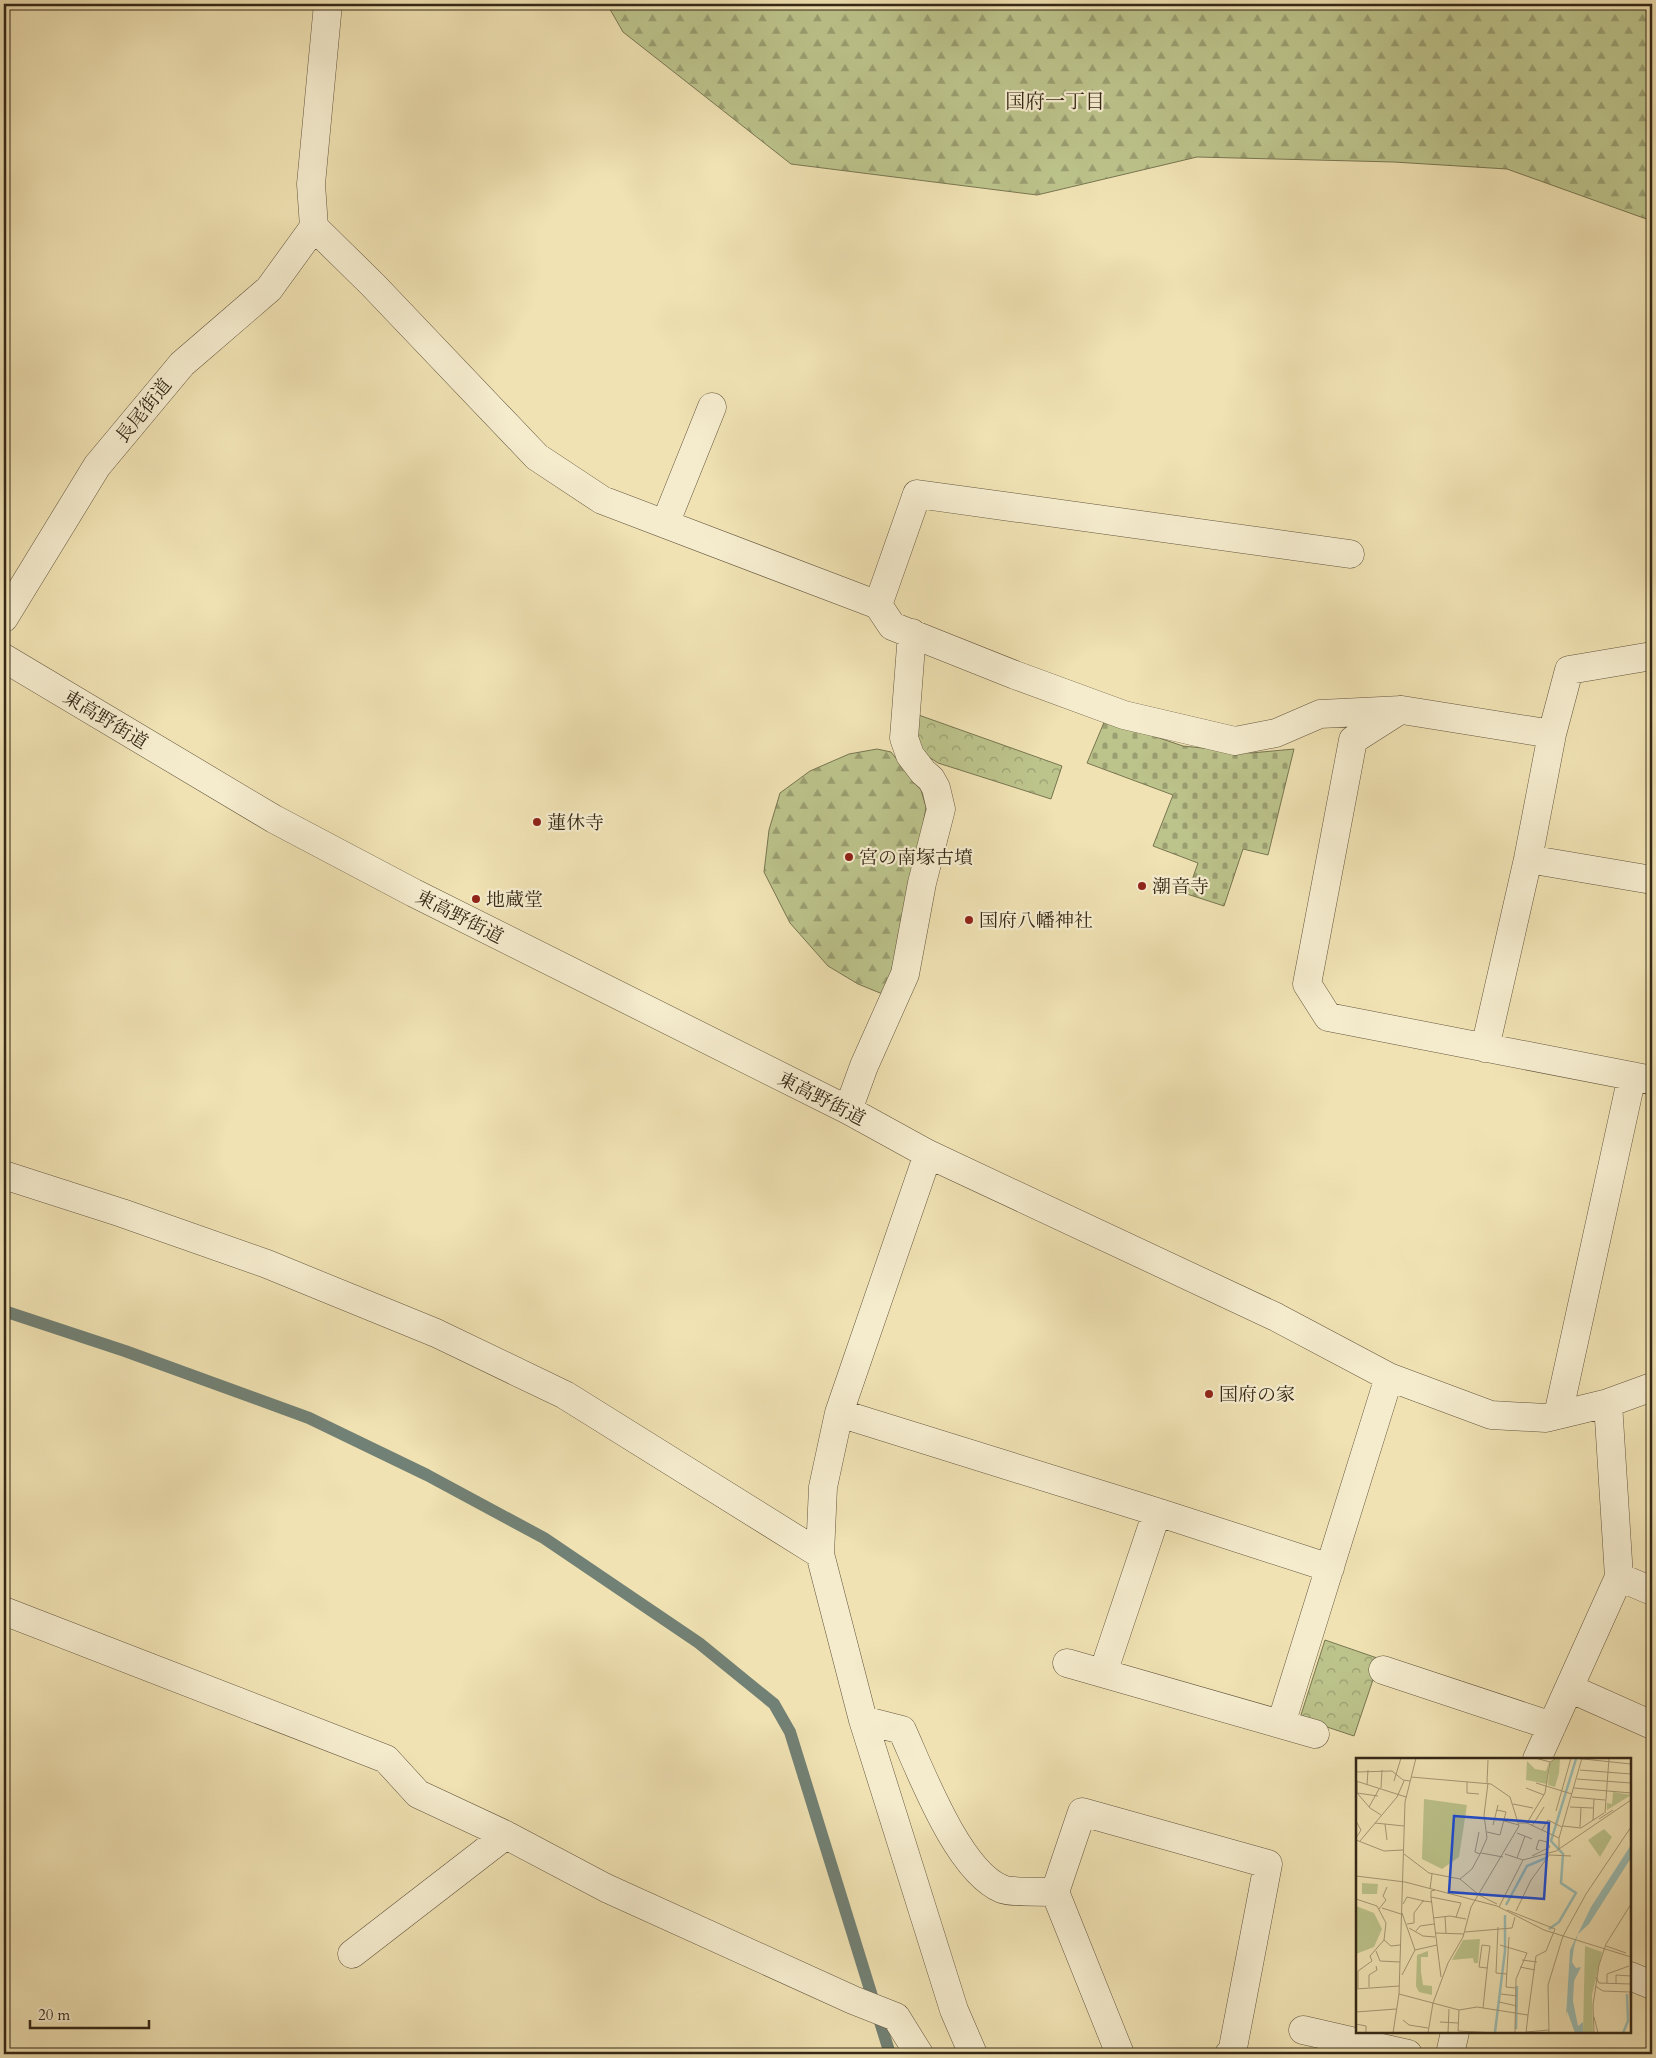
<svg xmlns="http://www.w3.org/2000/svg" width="1656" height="2058" font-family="Cardo,'Noto Serif JP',serif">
  <defs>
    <pattern id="forest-firs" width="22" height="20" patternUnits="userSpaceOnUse" patternTransform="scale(1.25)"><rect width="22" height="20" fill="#bcc38b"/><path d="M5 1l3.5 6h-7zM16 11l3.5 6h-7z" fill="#9a9e71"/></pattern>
    <pattern id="cemetery-stones" width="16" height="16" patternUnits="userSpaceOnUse" patternTransform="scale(1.25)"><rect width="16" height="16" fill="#bcc38b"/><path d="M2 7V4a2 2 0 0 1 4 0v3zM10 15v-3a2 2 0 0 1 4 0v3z" fill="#9a9e71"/></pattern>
    <pattern id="park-crowns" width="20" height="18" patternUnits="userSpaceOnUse" patternTransform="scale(1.25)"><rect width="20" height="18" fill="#bcc38b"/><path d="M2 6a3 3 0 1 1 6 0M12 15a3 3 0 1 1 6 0" fill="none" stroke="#9a9e71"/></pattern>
  </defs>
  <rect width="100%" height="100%" fill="#f0e2b3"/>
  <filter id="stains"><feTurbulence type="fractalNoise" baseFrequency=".004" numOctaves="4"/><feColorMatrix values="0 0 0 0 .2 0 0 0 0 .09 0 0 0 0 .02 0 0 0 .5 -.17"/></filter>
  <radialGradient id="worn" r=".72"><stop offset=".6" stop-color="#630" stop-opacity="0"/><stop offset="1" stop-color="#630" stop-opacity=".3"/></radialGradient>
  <path fill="url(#forest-firs)" stroke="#787651" d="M 607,4 L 1652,4 L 1652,221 L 1507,169 L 1394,162 L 1197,157 L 1037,195 L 791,164 L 623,32 Z
    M 877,749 L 891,752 L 921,790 L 926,807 L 912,892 L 885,995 L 858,984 L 828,966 L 790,923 L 764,872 L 769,830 L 780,793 L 810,771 L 849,754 Z"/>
  <path fill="url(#cemetery-stones)" stroke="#787651" d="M 1105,720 L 1183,746 L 1251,753 L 1294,749 L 1268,855 L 1243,849 L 1224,906 L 1187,894 L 1198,863 L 1153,846 L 1173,795 L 1087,763 Z"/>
  <path fill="url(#park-crowns)" stroke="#787651" d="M 913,713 L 1062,766 L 1051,799 L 938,763 L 920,751 Z
    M 1325,1640 L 1380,1659 L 1354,1736 L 1300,1718 Z"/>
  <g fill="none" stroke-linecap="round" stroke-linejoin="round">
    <path stroke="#728175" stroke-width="12" d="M 4,1311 L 125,1351 L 309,1418 L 427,1475 L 544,1538 L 699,1643 L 774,1704 L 790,1732 L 890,2054"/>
    <g stroke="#64563e" stroke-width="29">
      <path id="minor" d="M 328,4 L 311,184 L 314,227 L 373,285 L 537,457 L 602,500 L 878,605 L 917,494 L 1350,554
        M 665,524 L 712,407
        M 878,605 L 892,626 L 1015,675 L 1124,715 L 1235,741 L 1276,733 L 1320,714 L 1402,710 L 1552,734 L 1569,670 L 1652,656
        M 4,618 L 97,466 L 182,364 L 269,289 L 314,227
        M 4,658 L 274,819 L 414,893 L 848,1110 L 928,1154 L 1276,1317 L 1389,1377 L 1491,1415 L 1546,1418 L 1608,1403 L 1652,1387
        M 1400,710 L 1353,740 L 1307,984 L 1328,1017 L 1652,1080
        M 1528,859 L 1652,880
        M 1485,1048 L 1528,859 L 1552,734
        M 848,1110 L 864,1066 L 905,974 L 922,883 L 941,809 L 936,788 L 931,779 L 923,772 L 910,755 L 904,738 L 912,633
        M 928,1154 L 839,1413 L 823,1487 L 820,1554 L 863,1720 L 954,2010 L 973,2054
        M 4,1175 L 122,1213 L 267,1264 L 436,1333 L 565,1395 L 820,1554
        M 839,1413 L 1157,1512 L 1330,1568
        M 1558,1415 L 1632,1076
        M 1619,1577 L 1652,1591
        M 4,1611 L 386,1759 L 418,1794 L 506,1835 L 606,1888 L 853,2000 L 896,2017 L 919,2054
        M 1067,1663 L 1315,1734
        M 1383,1670 L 1552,1726
        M 1103,1673 L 1157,1512
        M 1569,1688 L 1652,1725
        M 863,1720 L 902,1730 C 921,1772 958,1871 1002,1889 C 1012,1893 1043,1891 1055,1892
        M 1281,1724 L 1389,1377
        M 1537,1759 L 1619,1577 L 1608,1403
        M 352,1954 L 506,1835
        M 1630,1976 L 1652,1985
        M 1303,2030 L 1408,2054
        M 1120,2054 L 1055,1892 L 1082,1812 L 1268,1864 L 1232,2053 L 1229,2054
        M 1450,2054 L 1455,2032"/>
    </g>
    <use href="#minor" stroke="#f5ecce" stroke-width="28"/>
  </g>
  <g fill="#8f2418" stroke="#f5ecce" stroke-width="2">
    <circle cx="537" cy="822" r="5"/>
    <circle cx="849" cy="857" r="5"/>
    <circle cx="1142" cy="886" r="5"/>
    <circle cx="476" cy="899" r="5"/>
    <circle cx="969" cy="920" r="5"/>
    <circle cx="1209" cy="1394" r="5"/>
  </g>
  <g text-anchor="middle" stroke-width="4.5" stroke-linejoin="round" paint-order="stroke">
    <g font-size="19" fill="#352817" stroke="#f5ecce">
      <text transform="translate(143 410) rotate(-51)" y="7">長尾街道</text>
      <text transform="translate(106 719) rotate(31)" y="7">東高野街道</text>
      <text transform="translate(460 916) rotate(27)" y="7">東高野街道</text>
      <text transform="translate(822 1098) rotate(27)" y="7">東高野街道</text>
    </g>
    <g font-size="19" fill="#352817" stroke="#f5ecce" text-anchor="start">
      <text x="547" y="829">蓮休寺</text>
      <text x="859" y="864">宮の南塚古墳</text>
      <text x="1152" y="893">潮音寺</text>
      <text x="486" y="906">地蔵堂</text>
      <text x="979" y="927">国府八幡神社</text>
      <text x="1219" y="1401">国府の家</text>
    </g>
    <g font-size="20" fill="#352817" stroke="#f5ecce">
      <text x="1055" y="108">国府一丁目</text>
    </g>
  </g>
  <g transform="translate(1356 1758)">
    <rect width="275" height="275" fill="#f0e2b3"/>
    <path d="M 68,41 L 111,47 L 103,99 L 86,111 L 66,101 ZM 0,148 L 18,155 L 26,171 L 18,189 L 0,196 Z" fill="#bcc38b"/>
    <path d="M 6,125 L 22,126 L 21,136 L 6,136 ZM 72,193 L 72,199 L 65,199 L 65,214 L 67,227 L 76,228 L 76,237 L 63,234 L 60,228 L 61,197 Z" fill="#bcc38b"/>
    <path d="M 204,0 L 203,15 L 199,29 L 192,27 L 194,4 ZM 171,3 L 179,11 L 190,13 L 193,4 L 191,26 L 170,22 ZM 257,34 L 275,37 L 251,52 L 251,45 L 256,46 ZM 248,71 L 256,79 L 244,99 L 232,82 ZM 229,188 L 246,194 L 236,237 L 237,275 L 227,275 Z" fill="#bcc38b"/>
    <path d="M 124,181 L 122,205 L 118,205 L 117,200 L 96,202 L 107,182 Z" fill="#bcc38b"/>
    <path d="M 275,87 L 275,100 L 233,166 L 222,176 L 218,189 L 216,204 L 220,210 L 225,209 L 218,223 L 217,243 L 222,268 L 227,264 L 227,275 L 219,275 L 211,253 L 210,259 L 214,192 L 235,149 Z" fill="#9bbdb3"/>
    <path fill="none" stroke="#9bbdb3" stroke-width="2.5" d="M 150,147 L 171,108 L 190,100M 193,171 L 203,164 L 220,135 L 205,125 L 207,96 L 195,83 L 220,1M 160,271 L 161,228M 139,274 L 149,193 L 149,157M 267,275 L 272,263 L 271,236"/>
    <path fill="none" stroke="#a59875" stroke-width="1" d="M 108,0 L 170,0M 179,0 L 194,4 L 201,0M 218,0 L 275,6M 224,12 L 275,16M 0,14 L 36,13 L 47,22 L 54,23M 55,19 L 135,26 L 154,39 L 163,68 L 115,149 L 107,179 L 92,205 L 77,245 L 72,275M 221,21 L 275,25M 0,23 L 50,39M 1,23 L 1,35 L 22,38M 38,23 L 45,0M 111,24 L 111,35 L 123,36M 131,25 L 132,2M 180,25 L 216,36M 11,27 L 12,12M 25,30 L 26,12M 170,30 L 188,37M 218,30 L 275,35M 1,35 L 14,50 L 25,57M 216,39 L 249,42M 157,46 L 177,50M 13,49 L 23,31M 214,49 L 237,50M 200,53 L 215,0M 249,55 L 253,0M 243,61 L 257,52M 237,62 L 238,41M 0,63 L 5,72 L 0,80M 148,63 L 163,67M 19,65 L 48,68M 163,65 L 171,65 L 203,80M 171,65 L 189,35 L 194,4M 29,66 L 31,82M 137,67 L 142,47M 176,68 L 188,49M 207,68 L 225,70 L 248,55M 224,69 L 225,49M 186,72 L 192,62 L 206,69M 131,74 L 144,77 L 150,54 L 141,52M 161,75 L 176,81M 0,82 L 28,93 L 47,92M 4,83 L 41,39 L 48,23M 203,91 L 203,80 L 226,0M 125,95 L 147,99M 48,96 L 73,115 L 104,121 L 116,111 L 124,96 L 119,94 L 123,74M 124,96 L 131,80 L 128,57 L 132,25M 149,96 L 167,102 L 200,93 L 275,42M 194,97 L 215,98M 176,98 L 194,89 L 191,84 L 183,82 L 180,91 L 183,92M 161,100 L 169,78M 0,118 L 49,124 L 141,148 L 188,172 L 275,199M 104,121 L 123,137 L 141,146M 74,131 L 76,116M 79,132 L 75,133 L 75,139 L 85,219M 75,139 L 105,145 L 100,159M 0,141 L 21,148 L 30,165 L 28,182 L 14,198 L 16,203 L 2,213 L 2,230M 47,146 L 51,139 L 68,143M 143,149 L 167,102M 26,150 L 45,156M 23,151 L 30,142 L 27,138 L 31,129M 160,153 L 175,122 L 194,96M 89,158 L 90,175M 77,160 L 94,158 L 110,161M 51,166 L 58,165 L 58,155 L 67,143 L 76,144M 142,169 L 140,215 L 151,216M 53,170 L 67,178 L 79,179M 60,173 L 64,168 L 78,166M 109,174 L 156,170 L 159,159M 79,175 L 108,176M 153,179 L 150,229 L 160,230M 28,182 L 35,188 L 44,187M 144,187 L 171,195 L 160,221 L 159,275M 250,188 L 270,195M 59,192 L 81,187M 20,193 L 24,203 L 44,204M 166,202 L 181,204M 164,209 L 179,212M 46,217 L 59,192 L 46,155M 240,219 L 243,225 L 275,226M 251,225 L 251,216 L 273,208M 260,225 L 260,217 L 275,218M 239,228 L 247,233 L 274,234M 13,229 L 13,217 L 21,212 L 20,208M 0,231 L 43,228M 274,235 L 275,257M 43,236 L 103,252 L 102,273 L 141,275M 145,236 L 161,238M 143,244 L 161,248M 127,250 L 132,203 L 134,188 L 126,187 L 123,209 L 131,210M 103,252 L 121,249 L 172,257 L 180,198 L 190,193 L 199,171 L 151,152M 0,254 L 40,251M 238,259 L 242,275M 47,262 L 53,267 L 72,270M 84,264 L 102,265M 0,266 L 10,268 L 10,275M 170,274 L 193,272M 37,275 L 43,236 L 49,44 L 60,0M 92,275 L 93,251M 170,275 L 172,257M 193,275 L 192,227 L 207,178 L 230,136 L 275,69M 238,275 L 237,247 L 243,207 L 250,186 L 275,146"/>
    <path fill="#1d4ed8" fill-opacity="0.15" stroke="#1d4ed8" stroke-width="2.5" d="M 98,58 L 193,65 L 188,141 L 93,134 Z"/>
    <rect width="275" height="275" fill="none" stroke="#352817" stroke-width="2.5"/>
  </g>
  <rect width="1656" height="2058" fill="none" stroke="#f0e2b3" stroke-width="20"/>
  <rect x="5" y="5" width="1646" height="2048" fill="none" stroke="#352817" stroke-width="2.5"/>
  <rect x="10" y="10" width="1636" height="2038" fill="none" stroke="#352817"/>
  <path d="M30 2020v8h119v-8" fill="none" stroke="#352817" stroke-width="2.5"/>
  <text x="38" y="2020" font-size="15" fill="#352817" stroke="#f5ecce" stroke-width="4" paint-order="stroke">20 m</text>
  <rect width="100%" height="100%" filter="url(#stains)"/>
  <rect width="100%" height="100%" fill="url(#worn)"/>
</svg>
